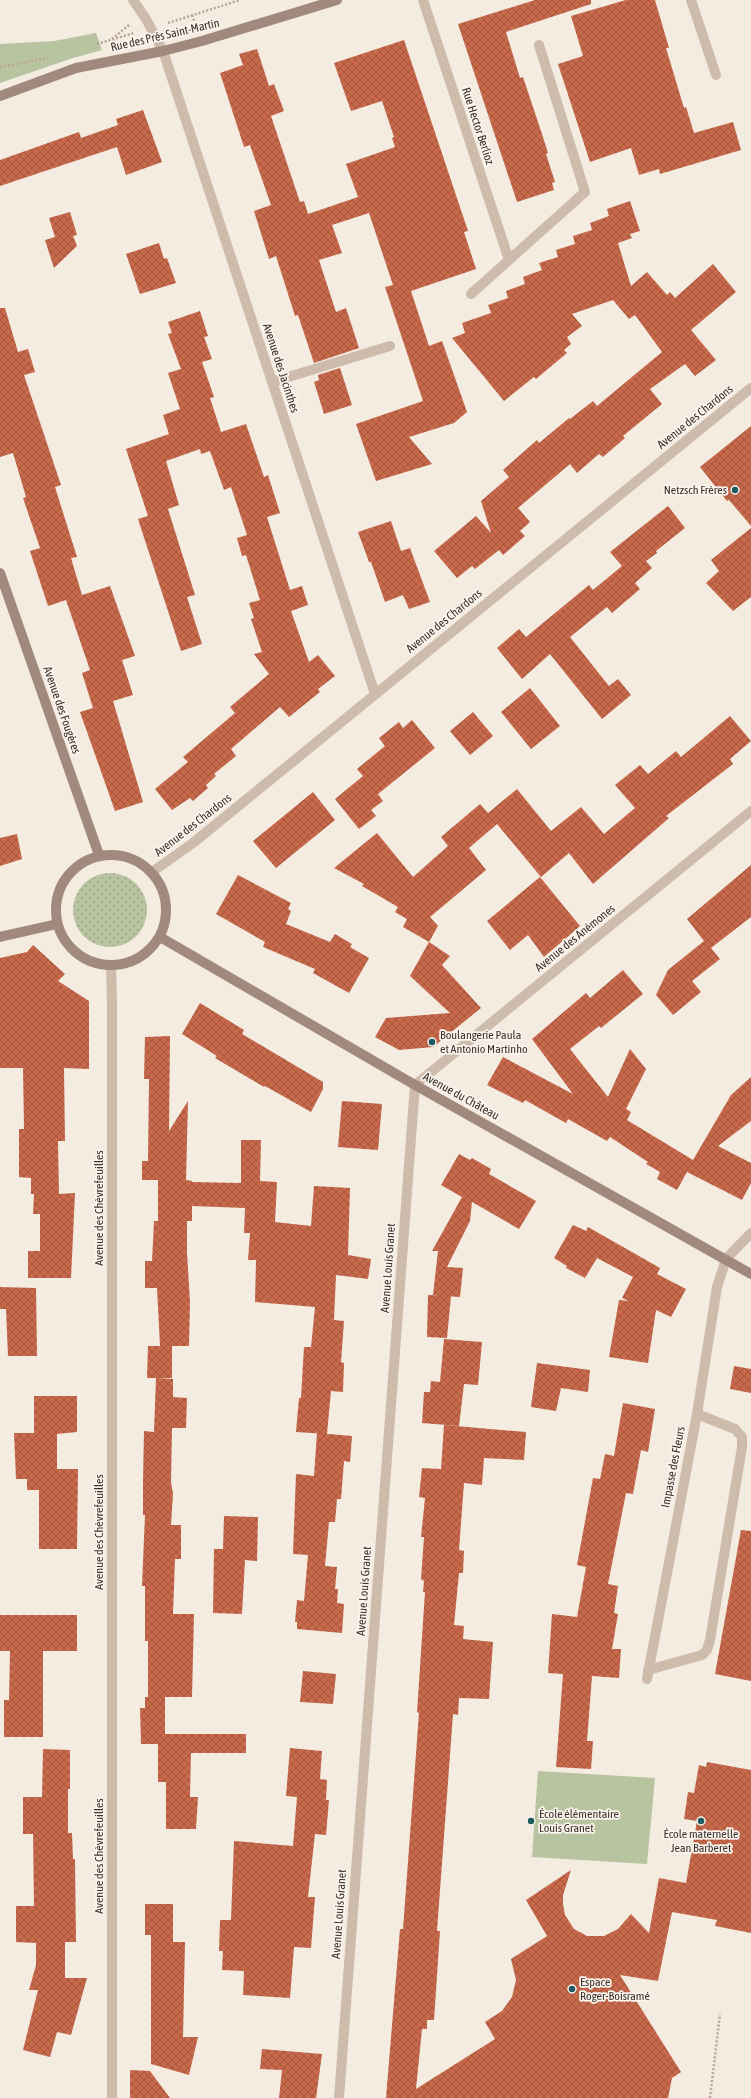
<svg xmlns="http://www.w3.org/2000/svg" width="751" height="2098" font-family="'Asap Condensed',sans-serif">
  <defs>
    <pattern id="grass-dots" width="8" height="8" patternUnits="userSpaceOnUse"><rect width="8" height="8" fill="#b8c4a0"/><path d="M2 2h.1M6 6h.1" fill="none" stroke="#97a083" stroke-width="1.8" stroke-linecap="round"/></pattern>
    <pattern id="building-cross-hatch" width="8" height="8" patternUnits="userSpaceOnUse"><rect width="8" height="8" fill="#c8694b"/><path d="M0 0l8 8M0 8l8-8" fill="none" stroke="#a4573f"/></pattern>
  </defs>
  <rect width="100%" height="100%" fill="#f4ebe1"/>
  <path fill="url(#grass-dots)" d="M73 910a37 37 0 1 1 74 0a37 37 0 1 1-74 0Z"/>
  <path fill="#b8c4a0" d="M 96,33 L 102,50 L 73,58 L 0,83 L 0,44 L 54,41 Z
    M 538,1771 L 655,1778 L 647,1864 L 532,1857 Z"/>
  <path fill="url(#building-cross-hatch)" d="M 535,0 L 591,0 L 591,4 L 506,32 L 520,78 L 523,77 L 542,134 L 548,153 L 546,154 L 555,182 L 552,183 L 554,190 L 517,202 L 458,24 Z
    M 626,0 L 655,0 L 669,48 L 666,48 L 684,108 L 686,107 L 694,133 L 733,122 L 741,150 L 660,174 L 659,169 L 639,175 L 631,148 L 590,162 L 558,64 L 583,56 L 571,16 Z
    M 404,40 L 468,231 L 464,232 L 476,269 L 411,291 L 429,346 L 442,341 L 467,412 L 454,423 L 409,437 L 432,464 L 376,481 L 356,424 L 423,401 L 385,287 L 393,285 L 369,213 L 332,225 L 342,253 L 319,260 L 336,312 L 346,308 L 359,348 L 314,363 L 298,315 L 295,316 L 276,256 L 269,259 L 254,211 L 271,205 L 250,145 L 244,147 L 220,73 L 243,65 L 239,54 L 257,49 L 269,86 L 274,84 L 284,111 L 271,116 L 300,202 L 304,201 L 308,214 L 358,197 L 346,164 L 395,147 L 392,138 L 394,137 L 382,101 L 351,111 L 334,63 Z
    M 143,110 L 162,162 L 126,175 L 117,147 L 0,186 L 0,160 L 79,132 L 81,138 L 118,125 L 116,119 Z
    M 630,201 L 640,231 L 630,234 L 632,238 L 618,243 L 631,286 L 647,272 L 667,295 L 670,292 L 675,298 L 713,264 L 736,292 L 691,330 L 716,360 L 695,376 L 685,364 L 650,389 L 662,404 L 623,436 L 625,438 L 603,457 L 599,454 L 577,473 L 570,464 L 518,508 L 530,522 L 520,531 L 525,536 L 503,555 L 499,550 L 475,569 L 472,566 L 457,578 L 434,551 L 476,516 L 491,533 L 481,501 L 509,477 L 503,470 L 537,440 L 539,443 L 569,418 L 570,419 L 593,401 L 597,406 L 662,352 L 635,315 L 629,319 L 613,300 L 572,314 L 582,326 L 567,337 L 571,344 L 564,350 L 567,353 L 536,379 L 534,377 L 504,401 L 452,338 L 465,333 L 462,323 L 491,313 L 488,305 L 508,298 L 506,291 L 525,284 L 523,277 L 542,270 L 539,263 L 558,257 L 556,250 L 575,244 L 573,236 L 592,230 L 590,223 L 609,216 L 607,209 Z
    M 70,212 L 77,235 L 73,236 L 77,246 L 54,268 L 45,240 L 55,237 L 49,218 Z
    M 159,243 L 164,259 L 167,258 L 176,283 L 140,294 L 126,254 Z
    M 0,308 L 5,308 L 18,352 L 28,349 L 35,372 L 24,375 L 61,485 L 55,487 L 77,557 L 71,558 L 82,595 L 73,598 L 110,586 L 135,656 L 122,660 L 133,695 L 113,701 L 143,802 L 115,811 L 80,712 L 93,708 L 82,673 L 90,670 L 66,600 L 48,606 L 30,551 L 40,548 L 23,498 L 26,497 L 13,453 L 0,457 Z
    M 200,311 L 208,336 L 204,337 L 212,359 L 202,362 L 214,397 L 210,398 L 221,432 L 246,424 L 264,477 L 268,475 L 280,513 L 267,517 L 290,590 L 302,586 L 308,605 L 291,611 L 309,662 L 318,655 L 335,676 L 318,689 L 320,692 L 289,717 L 280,707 L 231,749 L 236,756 L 214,774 L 216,776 L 206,785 L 208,788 L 193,801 L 190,798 L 172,810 L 155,789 L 188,762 L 183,757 L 235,713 L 230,707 L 269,674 L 254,654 L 262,652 L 251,619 L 254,618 L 249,603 L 260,600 L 246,555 L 242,556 L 237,538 L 247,535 L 231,487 L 224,490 L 210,451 L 201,454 L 200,449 L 166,461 L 179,505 L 168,509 L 195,595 L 187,597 L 202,644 L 181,651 L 138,519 L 148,516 L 126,449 L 169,434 L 163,415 L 180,409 L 168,373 L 181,369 L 168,334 L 172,333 L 168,322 Z
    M 340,368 L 352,405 L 324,414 L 314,382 L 319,380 L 318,375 Z
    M 751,426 L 751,526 L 729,500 L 727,501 L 700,467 Z
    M 668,506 L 685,528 L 656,551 L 657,553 L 646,561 L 652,568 L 635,583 L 640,589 L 612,613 L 607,607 L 570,637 L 609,686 L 618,679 L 631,695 L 602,719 L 550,654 L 522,679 L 497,648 L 519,629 L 526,637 L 589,585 L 593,590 L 622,566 L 610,552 Z
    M 391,521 L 401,551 L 410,548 L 430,602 L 409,609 L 403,595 L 385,602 L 371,562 L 369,562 L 358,532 Z
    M 751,528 L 751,597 L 733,611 L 706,583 L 719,571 L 711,560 Z
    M 530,688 L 560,726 L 531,749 L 501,712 Z
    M 473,712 L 493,736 L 470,755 L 450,731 Z
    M 730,716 L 751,741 L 730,759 L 733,764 L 666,816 L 669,818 L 593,884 L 569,853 L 541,877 L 497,824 L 469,848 L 486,870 L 430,917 L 438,926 L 429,942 L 403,927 L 407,919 L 395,912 L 398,907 L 362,886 L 364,884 L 334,868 L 377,833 L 413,877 L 448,846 L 441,837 L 480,804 L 488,813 L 517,789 L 551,831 L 581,807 L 604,834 L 635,808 L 615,785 L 640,765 L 648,774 L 676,751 L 681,757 Z
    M 412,720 L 435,748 L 378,794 L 383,801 L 371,810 L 376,816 L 359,829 L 335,799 L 363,776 L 357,769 L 385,746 L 379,738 L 399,722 L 403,728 Z
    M 313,792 L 335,820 L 276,868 L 253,841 Z
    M 17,834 L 22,859 L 0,866 L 0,838 Z
    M 751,865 L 751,917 L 711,948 L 720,959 L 692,981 L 701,992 L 673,1015 L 656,995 L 668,970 L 704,941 L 687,919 Z
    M 238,875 L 291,903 L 288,909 L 291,911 L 286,924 L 330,942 L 335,934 L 352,944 L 350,947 L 369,958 L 349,993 L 313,973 L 315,969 L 263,947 L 265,942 L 216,914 Z
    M 540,877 L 580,926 L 544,957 L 528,935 L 510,950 L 487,921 Z
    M 429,942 L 450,956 L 442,965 L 481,1008 L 433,1047 L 399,1050 L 375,1037 L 386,1018 L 450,1013 L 410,976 Z
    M 33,945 L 65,974 L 58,981 L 89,1001 L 89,1069 L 64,1068 L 65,1141 L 58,1141 L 59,1194 L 75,1193 L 71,1278 L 28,1278 L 28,1251 L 40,1251 L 40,1214 L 33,1214 L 34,1194 L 31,1194 L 31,1178 L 19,1177 L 19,1129 L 24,1129 L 23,1068 L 0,1068 L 0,958 L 27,952 Z
    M 623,970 L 643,994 L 601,1028 L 599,1026 L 570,1049 L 608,1097 L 630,1049 L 646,1069 L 626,1109 L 631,1112 L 627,1120 L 693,1160 L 731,1095 L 751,1077 L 751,1121 L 718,1146 L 751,1163 L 751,1183 L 742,1200 L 687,1172 L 677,1190 L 657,1179 L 660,1172 L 646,1164 L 648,1162 L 610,1137 L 607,1141 L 568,1119 L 566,1123 L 525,1100 L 523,1103 L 487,1085 L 503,1057 L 573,1094 L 532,1039 L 586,993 L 590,998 Z
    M 200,1003 L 244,1030 L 242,1034 L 323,1082 L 323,1089 L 311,1112 L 265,1086 L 264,1087 L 215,1058 L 217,1056 L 182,1034 Z
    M 170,1036 L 169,1131 L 188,1101 L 186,1180 L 192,1181 L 192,1182 L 241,1183 L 241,1140 L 261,1140 L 260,1181 L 277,1182 L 275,1222 L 311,1226 L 314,1186 L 350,1188 L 348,1255 L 371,1259 L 368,1279 L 336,1275 L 334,1320 L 344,1321 L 341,1362 L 344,1363 L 343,1392 L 331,1391 L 327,1434 L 296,1432 L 299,1398 L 301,1398 L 304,1347 L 311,1347 L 315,1307 L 255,1302 L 256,1260 L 248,1260 L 250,1233 L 244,1233 L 245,1208 L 192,1206 L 192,1221 L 187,1221 L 187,1253 L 190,1302 L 189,1346 L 172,1346 L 172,1378 L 147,1378 L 148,1346 L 160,1346 L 157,1288 L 145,1288 L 145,1261 L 152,1261 L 154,1221 L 158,1221 L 158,1180 L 142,1180 L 142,1161 L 148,1161 L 149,1079 L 144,1079 L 145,1037 Z
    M 342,1101 L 382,1104 L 378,1150 L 338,1147 Z
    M 459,1154 L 470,1160 L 472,1158 L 491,1169 L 489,1174 L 536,1201 L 519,1229 L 472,1202 L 470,1221 L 447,1267 L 463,1268 L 460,1297 L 433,1295 L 438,1251 L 432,1251 L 462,1197 L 441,1185 Z
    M 573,1225 L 586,1231 L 588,1227 L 660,1268 L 657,1274 L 686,1289 L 671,1317 L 656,1310 L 648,1363 L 609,1357 L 619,1300 L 629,1301 L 622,1298 L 633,1277 L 597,1258 L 585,1278 L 566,1268 L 567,1266 L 554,1258 Z
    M 0,1287 L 36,1288 L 37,1356 L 8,1356 L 6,1309 L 0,1309 Z
    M 428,1295 L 451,1296 L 447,1338 L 427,1337 Z
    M 444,1339 L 482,1342 L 478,1385 L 464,1384 L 459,1426 L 422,1423 L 424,1392 L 430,1392 L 431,1381 L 440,1382 Z
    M 537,1363 L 590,1370 L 588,1392 L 561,1388 L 556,1411 L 531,1407 Z
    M 734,1366 L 751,1369 L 751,1393 L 730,1389 Z
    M 156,1378 L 173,1379 L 173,1397 L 187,1398 L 186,1428 L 172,1428 L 171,1482 L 173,1494 L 171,1525 L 181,1525 L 181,1559 L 175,1559 L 173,1614 L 194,1614 L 192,1697 L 148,1697 L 148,1641 L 145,1641 L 145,1586 L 142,1586 L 145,1515 L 143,1515 L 143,1481 L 144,1431 L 154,1432 Z
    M 34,1396 L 77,1396 L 77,1432 L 57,1434 L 57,1469 L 78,1469 L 77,1549 L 39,1549 L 39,1490 L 27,1490 L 27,1479 L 16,1479 L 14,1433 L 34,1433 Z
    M 623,1403 L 655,1409 L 648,1452 L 641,1450 L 633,1494 L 626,1493 L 608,1584 L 618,1586 L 614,1613 L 618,1614 L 612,1649 L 621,1649 L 619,1678 L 592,1676 L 587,1741 L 593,1741 L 591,1769 L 556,1767 L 563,1674 L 548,1673 L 552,1614 L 577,1617 L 586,1567 L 577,1565 L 593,1478 L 600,1479 L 605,1454 L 614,1456 Z
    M 444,1425 L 526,1432 L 524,1460 L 484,1458 L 482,1485 L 464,1483 L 459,1550 L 464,1551 L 463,1573 L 459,1573 L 454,1625 L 464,1626 L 463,1639 L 493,1642 L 489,1699 L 459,1698 L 458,1715 L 453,1714 L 437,1931 L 440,1931 L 434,2020 L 427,2020 L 427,2029 L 422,2029 L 416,2089 L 495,2039 L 485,2022 L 502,2011 L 512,1997 L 516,1980 L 511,1959 L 547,1936 L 526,1900 L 571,1870 L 563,1895 L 563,1904 L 565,1915 L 574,1929 L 587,1936 L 604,1936 L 618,1929 L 631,1914 L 649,1933 L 659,1878 L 686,1883 L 697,1821 L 684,1819 L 688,1792 L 694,1793 L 699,1765 L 706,1767 L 707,1762 L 751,1770 L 751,1933 L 715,1926 L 717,1920 L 672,1912 L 658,1981 L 620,1975 L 681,2072 L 672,2078 L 668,2098 L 386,2098 L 400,1929 L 403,1929 L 419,1713 L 417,1712 L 425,1592 L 423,1592 L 424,1581 L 421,1579 L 424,1537 L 421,1537 L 425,1498 L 419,1497 L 422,1468 L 441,1469 Z
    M 317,1433 L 352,1436 L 350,1462 L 344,1461 L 341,1499 L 337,1499 L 335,1522 L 329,1522 L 325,1566 L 337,1567 L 335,1589 L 338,1589 L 337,1603 L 344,1604 L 342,1633 L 297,1629 L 297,1622 L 295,1622 L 297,1600 L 304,1601 L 308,1555 L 293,1554 L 296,1474 L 314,1476 Z
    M 224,1516 L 258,1517 L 257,1561 L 245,1560 L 242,1614 L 213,1613 L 214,1549 L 223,1549 Z
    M 741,1530 L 751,1531 L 751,1681 L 715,1674 Z
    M 0,1615 L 77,1615 L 77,1651 L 43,1651 L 43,1737 L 4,1737 L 4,1700 L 9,1700 L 10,1651 L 0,1651 Z
    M 303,1671 L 336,1674 L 333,1704 L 300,1702 Z
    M 145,1697 L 165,1697 L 165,1734 L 246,1734 L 246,1753 L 191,1753 L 190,1797 L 198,1797 L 196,1829 L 166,1829 L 166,1782 L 158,1782 L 158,1744 L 141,1744 L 140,1708 L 145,1708 Z
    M 290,1748 L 322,1751 L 320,1779 L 327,1780 L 326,1800 L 329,1800 L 326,1835 L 315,1834 L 308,1897 L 315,1897 L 311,1948 L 294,1947 L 290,1998 L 243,1995 L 244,1971 L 222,1970 L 223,1951 L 219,1951 L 220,1920 L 231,1920 L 234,1841 L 293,1846 L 297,1797 L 286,1796 Z
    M 43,1749 L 70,1750 L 70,1789 L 68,1789 L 68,1833 L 72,1833 L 73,1859 L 75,1859 L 76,1942 L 65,1942 L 65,1978 L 87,1978 L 71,2035 L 57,2032 L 50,2057 L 23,2050 L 38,1990 L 29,1990 L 36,1965 L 36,1943 L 16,1942 L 16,1906 L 34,1906 L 33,1834 L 23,1834 L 23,1797 L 42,1797 Z
    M 145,1904 L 173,1904 L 173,1942 L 185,1942 L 183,2037 L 198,2037 L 189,2075 L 151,2064 L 151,1935 L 145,1935 Z
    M 262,2049 L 322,2054 L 316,2098 L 279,2098 L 282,2070 L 260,2069 Z
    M 130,2070 L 150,2071 L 170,2098 L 130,2098 Z"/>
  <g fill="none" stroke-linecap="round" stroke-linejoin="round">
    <path stroke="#b9a596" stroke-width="2.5" stroke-dasharray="2 2" stroke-linecap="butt" d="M 192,15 L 196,26
      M 168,23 L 240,0
      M 112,39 L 129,25
      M 97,44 L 134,33
      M 0,67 L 48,58
      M 710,2098 L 720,2014"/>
    <path stroke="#cdbbac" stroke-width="10" d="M 691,0 L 716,75
      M 272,382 L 390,346
      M 648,1670 L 702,1655 L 707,1650 L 710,1640 L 742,1447 L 742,1437 L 735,1429 L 697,1414"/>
    <path stroke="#cdbbac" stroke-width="10" d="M 133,0 L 146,19 L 163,51 L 375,694
      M 423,0 L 509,260
      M 471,294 L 585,192 L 539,45
      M 152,872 L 193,843 L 751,388
      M 111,965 L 112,1003 L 112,2098
      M 647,1679 L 697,1414 L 717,1287 L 726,1259 L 751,1233
      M 339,2098 L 415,1085 L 751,811"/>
    <path stroke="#a18a7d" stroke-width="10" d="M 0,96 L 76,68 L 163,51 L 202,41 L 337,0
      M 0,573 L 99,855
      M56 910a55 55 0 1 1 110 0a55 55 0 1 1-110 0Z
      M 0,937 L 57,924
      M 160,937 L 415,1085 L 751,1274"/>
  </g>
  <g fill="#1f5a5e" stroke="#fbf5ee" stroke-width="1.5">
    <circle cx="735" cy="490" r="4"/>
    <circle cx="432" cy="1042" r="4"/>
    <circle cx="531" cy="1821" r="4"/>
    <circle cx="701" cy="1821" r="4"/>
    <circle cx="572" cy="1989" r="4"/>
  </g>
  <g text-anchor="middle" stroke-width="3.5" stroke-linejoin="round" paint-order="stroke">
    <g font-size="12" fill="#3b302b" stroke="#fbf5ee">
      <text transform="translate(165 35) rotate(-13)" y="4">Rue des Prés Saint-Martin</text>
      <text transform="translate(478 126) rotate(72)" y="4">Rue Hector Berlioz</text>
      <text transform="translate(281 368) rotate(72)" y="4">Avenue des Jacinthes</text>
      <text transform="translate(695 417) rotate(-39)" y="4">Avenue des Chardons</text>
      <text transform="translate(444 621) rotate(-39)" y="4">Avenue des Chardons</text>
      <text transform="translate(62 710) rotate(71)" y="4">Avenue des Fougères</text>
      <text transform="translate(193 825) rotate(-38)" y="4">Avenue des Chardons</text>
      <text transform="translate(575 938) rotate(-39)" y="4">Avenue des Anémones</text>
      <text transform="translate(461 1096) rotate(29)" y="4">Avenue du Château</text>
      <text transform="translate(99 1208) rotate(-90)" y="4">Avenue des Chèvrefeuilles</text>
      <text transform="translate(388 1268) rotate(-86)" y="4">Avenue Louis Granet</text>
      <text transform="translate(673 1467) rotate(-79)" y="4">Impasse des Fleurs</text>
      <text transform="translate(99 1532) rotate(-90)" y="4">Avenue des Chèvrefeuilles</text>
      <text transform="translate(364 1591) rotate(-86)" y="4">Avenue Louis Granet</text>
      <text transform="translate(99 1856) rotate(-90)" y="4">Avenue des Chèvrefeuilles</text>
      <text transform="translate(339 1914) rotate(-86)" y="4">Avenue Louis Granet</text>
    </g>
    <g font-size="12" fill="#3b302b" stroke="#fbf5ee" text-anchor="start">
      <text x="727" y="494" text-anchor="end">Netzsch Frères</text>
      <text x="440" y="1039">Boulangerie Paula<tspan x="440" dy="14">et Antonio Martinho</tspan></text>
      <text x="539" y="1818">École élémentaire<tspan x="539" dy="14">Louis Granet</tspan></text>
      <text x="701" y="1838" text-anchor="middle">École maternelle<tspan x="701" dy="14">Jean Barberet</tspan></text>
      <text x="580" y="1986">Espace<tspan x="580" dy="14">Roger-Boisramé</tspan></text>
    </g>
  </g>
</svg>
